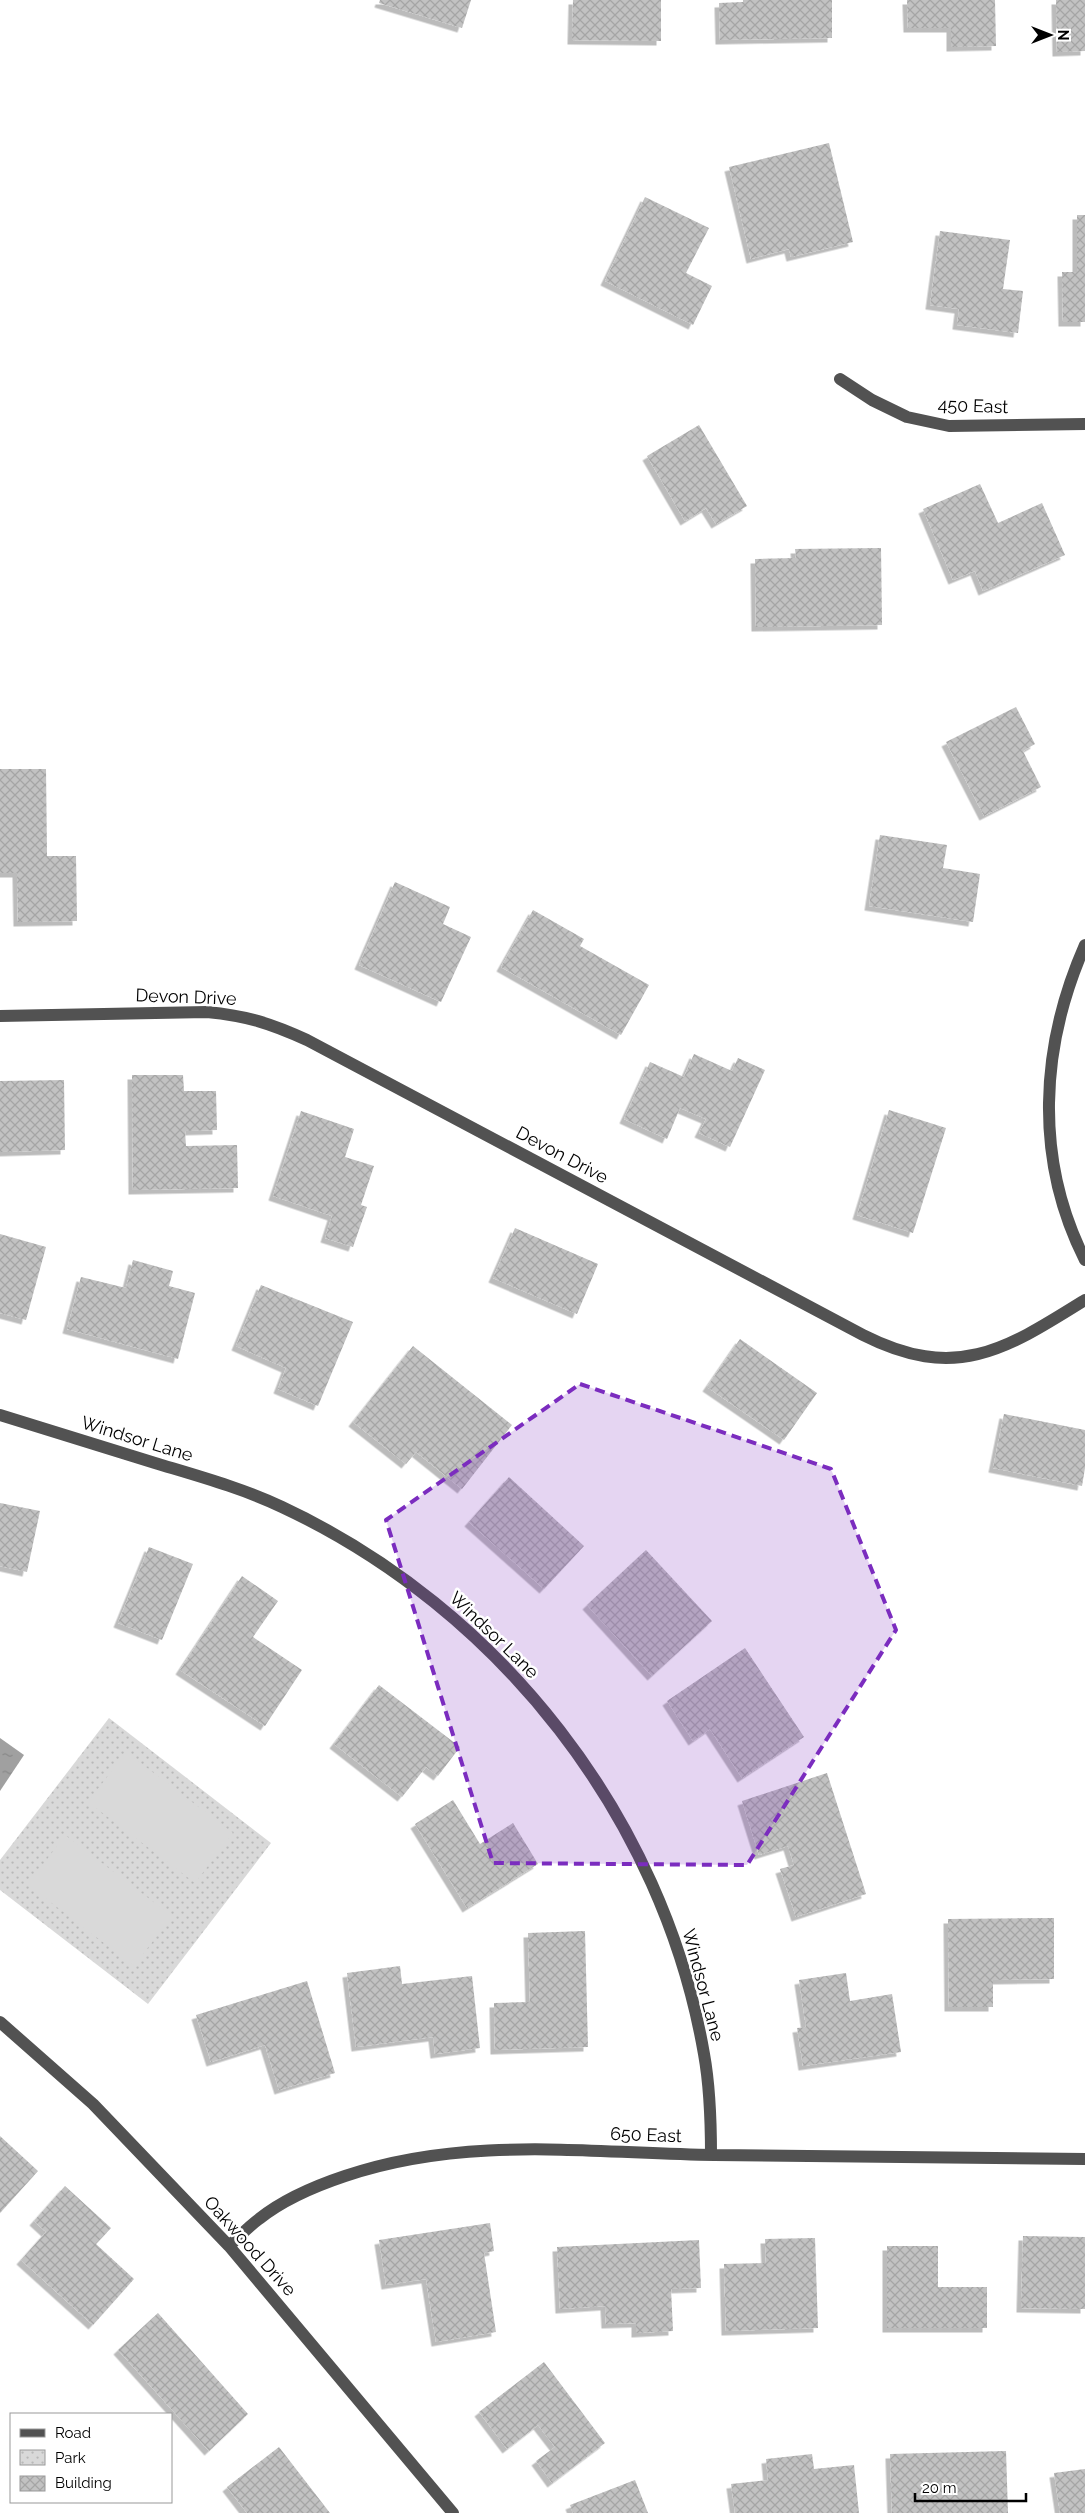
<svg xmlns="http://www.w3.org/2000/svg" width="1085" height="2513" font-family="Raleway,sans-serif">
  <defs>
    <pattern id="park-dots" width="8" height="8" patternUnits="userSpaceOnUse" patternTransform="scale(1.25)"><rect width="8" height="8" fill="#d9d9d9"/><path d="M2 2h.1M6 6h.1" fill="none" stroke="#b8b8b8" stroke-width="1.8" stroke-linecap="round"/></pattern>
    <pattern id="water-ripples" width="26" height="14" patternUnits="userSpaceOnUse" patternTransform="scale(1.25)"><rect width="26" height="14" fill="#a0a0a0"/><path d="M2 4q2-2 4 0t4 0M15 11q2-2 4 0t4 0" fill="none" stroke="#888"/></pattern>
    <pattern id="building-cross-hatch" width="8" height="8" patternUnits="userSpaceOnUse" patternTransform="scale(1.25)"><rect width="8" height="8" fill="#c2c2c2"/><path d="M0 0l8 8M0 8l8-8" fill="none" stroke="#a5a5a5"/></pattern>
    <filter id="shadow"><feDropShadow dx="-4.5" dy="4.5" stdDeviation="0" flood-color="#0004"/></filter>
  </defs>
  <rect width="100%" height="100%" fill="#fff"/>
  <path fill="url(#park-dots)" d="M 109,1718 L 271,1843 L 148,2004 L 0,1890 L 0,1860 Z"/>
  <path fill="#d9d9d9" d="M 126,1752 L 233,1833 L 195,1883 L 88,1802 Z
    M 65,1835 L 172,1916 L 134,1966 L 28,1885 Z"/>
  <path fill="url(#water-ripples)" d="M 0,1738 L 24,1755 L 0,1791 Z"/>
  <path fill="url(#building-cross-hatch)" filter="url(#shadow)" d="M 380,0 L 471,0 L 462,28 L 379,3 Z
    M 573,0 L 661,0 L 661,41 L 572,40 Z
    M 743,0 L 832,0 L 832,38 L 720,40 L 719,3 L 743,2 Z
    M 907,0 L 995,0 L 996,46 L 951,47 L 951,28 L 908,28 Z
    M 1056,0 L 1085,0 L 1085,51 L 1057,52 Z
    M 829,143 L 853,242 L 791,257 L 789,249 L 751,259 L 729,167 Z
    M 645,197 L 709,228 L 686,273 L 712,286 L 693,325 L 605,281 Z
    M 1077,215 L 1085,215 L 1085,322 L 1063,322 L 1062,272 L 1077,272 Z
    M 940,231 L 1010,240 L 1003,289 L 1023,291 L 1018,333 L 957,325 L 959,309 L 930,305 Z
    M 699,425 L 747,506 L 716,524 L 706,508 L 685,521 L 647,456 Z
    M 980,484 L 998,523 L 1042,503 L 1065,555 L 983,591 L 975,571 L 953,580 L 923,509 Z
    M 881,548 L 882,625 L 756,627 L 755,559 L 796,558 L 795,549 Z
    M 1016,707 L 1035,744 L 1023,751 L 1041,787 L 984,816 L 946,742 Z
    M 0,769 L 46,769 L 47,856 L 76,856 L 77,921 L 18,922 L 17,873 L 0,873 Z
    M 880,835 L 947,845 L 943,868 L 980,874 L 973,922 L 869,906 Z
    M 395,882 L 450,907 L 443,924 L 471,937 L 441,1002 L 359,965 Z
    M 533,910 L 584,939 L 580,946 L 649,985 L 621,1035 L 501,967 Z
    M 694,1054 L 732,1071 L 738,1058 L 765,1070 L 730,1147 L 699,1133 L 706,1119 L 680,1108 L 667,1139 L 624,1119 L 650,1062 L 684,1077 Z
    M 132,1075 L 183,1075 L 184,1091 L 216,1091 L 217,1130 L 185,1131 L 186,1146 L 237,1145 L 238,1188 L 133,1190 Z
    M 64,1080 L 65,1150 L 0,1152 L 0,1081 Z
    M 889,1110 L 946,1128 L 913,1233 L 857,1215 Z
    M 301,1111 L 354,1129 L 345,1157 L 374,1166 L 361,1205 L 367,1207 L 353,1247 L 325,1238 L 332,1216 L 273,1196 Z
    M 515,1228 L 598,1264 L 577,1314 L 493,1278 Z
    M 0,1234 L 46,1247 L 26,1320 L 0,1313 Z
    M 133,1260 L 173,1271 L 169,1286 L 195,1293 L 178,1359 L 67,1329 L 81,1277 L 126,1288 Z
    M 261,1285 L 353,1322 L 318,1406 L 278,1389 L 286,1368 L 236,1346 Z
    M 740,1339 L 817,1393 L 784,1440 L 707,1387 Z
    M 413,1346 L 512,1425 L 462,1489 L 416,1452 L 406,1464 L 353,1422 Z
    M 1004,1414 L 1085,1430 L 1085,1468 L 1082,1486 L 993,1468 Z
    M 509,1477 L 584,1546 L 544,1589 L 469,1522 Z
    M 0,1503 L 40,1511 L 27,1572 L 0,1566 Z
    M 149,1547 L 193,1564 L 162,1640 L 118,1623 Z
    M 646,1550 L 712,1621 L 652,1676 L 587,1605 Z
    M 242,1576 L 278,1601 L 253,1637 L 302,1670 L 265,1726 L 180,1670 Z
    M 745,1648 L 804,1737 L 742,1778 L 710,1729 L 693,1741 L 667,1701 Z
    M 379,1685 L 460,1747 L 438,1776 L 426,1767 L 402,1797 L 334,1744 Z
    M 827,1773 L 866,1894 L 796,1917 L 780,1869 L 794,1865 L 788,1846 L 759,1855 L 742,1801 Z
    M 453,1800 L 480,1844 L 513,1823 L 538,1864 L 467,1908 L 415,1824 Z
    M 1054,1918 L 1054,1979 L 993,1980 L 993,2007 L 949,2007 L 948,1919 Z
    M 585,1931 L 588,2047 L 495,2050 L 494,2003 L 530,2002 L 528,1933 Z
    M 400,1966 L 402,1984 L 472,1976 L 480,2048 L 435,2054 L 433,2037 L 356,2047 L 347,1973 Z
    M 846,1973 L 850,2001 L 892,1994 L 901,2052 L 803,2066 L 797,2028 L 806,2027 L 799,1980 Z
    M 307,1981 L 335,2073 L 279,2090 L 265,2045 L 211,2062 L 196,2015 Z
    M 0,2136 L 38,2171 L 0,2213 Z
    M 65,2186 L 111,2228 L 96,2244 L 134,2279 L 93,2325 L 21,2260 L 46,2232 L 34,2221 Z
    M 490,2223 L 494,2251 L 484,2253 L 496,2332 L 436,2342 L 426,2279 L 386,2285 L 379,2240 Z
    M 1023,2236 L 1085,2237 L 1085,2309 L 1021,2308 Z
    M 815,2238 L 818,2328 L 726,2331 L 724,2264 L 766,2263 L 765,2239 Z
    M 699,2240 L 701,2288 L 671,2289 L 673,2331 L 636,2333 L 636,2323 L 606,2324 L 605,2306 L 560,2309 L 557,2247 Z
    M 887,2246 L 938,2246 L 938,2287 L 987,2287 L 987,2328 L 887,2328 Z
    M 158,2313 L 248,2414 L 209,2451 L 118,2350 Z
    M 544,2362 L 605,2443 L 552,2483 L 536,2461 L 555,2447 L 538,2425 L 507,2449 L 479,2412 Z
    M 279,2447 L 330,2513 L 247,2513 L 227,2487 Z
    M 1006,2451 L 1008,2513 L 892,2513 L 890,2454 Z
    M 812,2454 L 814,2469 L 854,2465 L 859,2513 L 735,2513 L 731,2484 L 768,2480 L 766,2459 Z
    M 1085,2469 L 1085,2513 L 1060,2513 L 1054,2473 Z
    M 635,2480 L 648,2513 L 573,2513 L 570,2505 Z"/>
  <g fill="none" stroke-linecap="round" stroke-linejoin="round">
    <path stroke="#525252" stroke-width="12" d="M 840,379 L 872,400 L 907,417 L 949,426 L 1085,424
      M 1085,945 C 1040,1047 1034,1159 1085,1260
      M 0,1016 L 207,1012 C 247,1016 270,1023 307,1040 L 863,1335 C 956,1382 1005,1350 1085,1300
      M 0,1415 C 52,1431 104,1447 155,1463 C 198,1476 242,1488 282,1507 C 500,1609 663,1817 704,2054 C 710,2087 711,2121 711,2155
      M 0,2022 L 93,2104 L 229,2246 L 453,2513
      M 229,2246 C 239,2237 248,2227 259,2219 C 284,2199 315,2186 345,2176 C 466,2135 589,2153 714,2155 C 837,2157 961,2157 1085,2159"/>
  </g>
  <path fill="#7b2cbf" fill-opacity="0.2" stroke="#7b2cbf" stroke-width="4" stroke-dasharray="10 6" stroke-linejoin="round" d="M 580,1384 L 831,1469 L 896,1630 L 747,1865 L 493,1863 L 386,1520 Z"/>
  <g text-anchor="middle" stroke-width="5" stroke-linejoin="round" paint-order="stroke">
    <g font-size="18" fill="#000" stroke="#fff">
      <text transform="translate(973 406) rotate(2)" y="6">450 East</text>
      <text transform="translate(186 997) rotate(2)" y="6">Devon Drive</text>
      <text transform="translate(562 1155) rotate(28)" y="6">Devon Drive</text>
      <text transform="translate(137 1439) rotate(17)" y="6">Windsor Lane</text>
      <text transform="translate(494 1635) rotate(44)" y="6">Windsor Lane</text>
      <text transform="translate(703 1985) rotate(75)" y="6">Windsor Lane</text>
      <text transform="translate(646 2135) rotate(2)" y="6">650 East</text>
      <text transform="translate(250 2246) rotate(48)" y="6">Oakwood Drive</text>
    </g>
  </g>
  <rect x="10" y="2413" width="162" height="90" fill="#ffffff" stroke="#999999"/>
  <rect x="20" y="2429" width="25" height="8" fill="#525252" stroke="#999999"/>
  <text x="55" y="2438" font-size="15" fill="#000000">Road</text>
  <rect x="20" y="2450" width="25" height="15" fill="url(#park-dots)" stroke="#999999"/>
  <text x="55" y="2463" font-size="15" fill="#000000">Park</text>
  <rect x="20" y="2476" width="25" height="15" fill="url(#building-cross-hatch)" stroke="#999999"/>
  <text x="55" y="2488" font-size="15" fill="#000000">Building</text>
  <g transform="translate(1050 35) rotate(90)" stroke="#ffffff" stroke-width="4" paint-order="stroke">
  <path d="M0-4L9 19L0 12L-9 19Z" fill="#000000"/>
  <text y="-8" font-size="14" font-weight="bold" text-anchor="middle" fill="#000000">N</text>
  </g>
  <path d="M915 2493v8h111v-8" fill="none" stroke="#000000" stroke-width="2.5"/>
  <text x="922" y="2493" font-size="15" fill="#000000" stroke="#ffffff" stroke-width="4" paint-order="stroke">20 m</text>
</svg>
